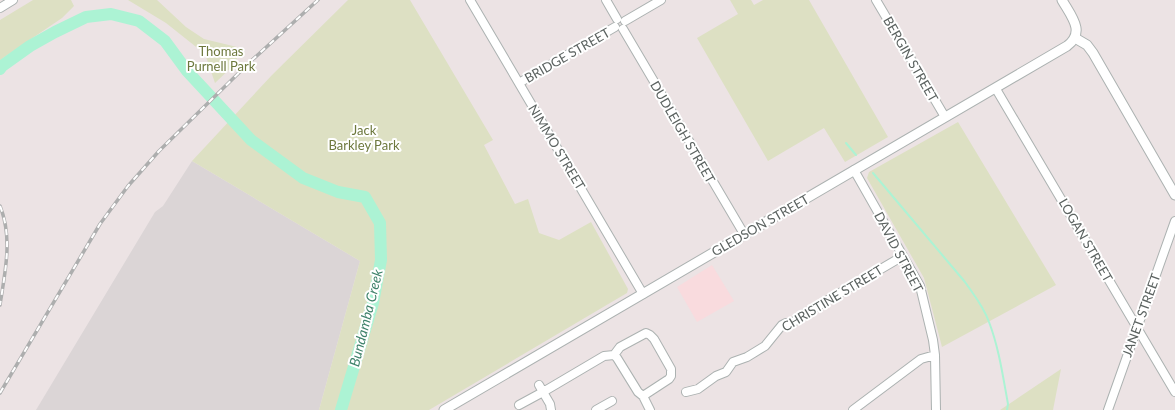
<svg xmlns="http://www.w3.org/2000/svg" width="1175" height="410" font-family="Lato,sans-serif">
  <rect width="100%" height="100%" fill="#ece3e4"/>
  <path fill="#f9dbde" d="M 712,265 L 734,301 L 697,322 L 677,287 Z"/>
  <path fill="#dbd5d6" d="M 192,161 L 360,261 L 319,410 L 36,410 L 155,212 L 163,206 Z"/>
  <path fill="#dde0c3" d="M 33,0 L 71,0 L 74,6 L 62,18 L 3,58 L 0,62 L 0,20 Z
    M 128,0 L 157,0 L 186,27 L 204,39 L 237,47 L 237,62 L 215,83 L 205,54 L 166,23 Z
    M 348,0 L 410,0 L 493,140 L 484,145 L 515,204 L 528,199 L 539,233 L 559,240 L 591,222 L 628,289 L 627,293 L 429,410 L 319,410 L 360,261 L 192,161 L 272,75 Z
    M 730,0 L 751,0 L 754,5 L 763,0 L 809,0 L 888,137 L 845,162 L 824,128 L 768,161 L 697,38 L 738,14 Z
    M 958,122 L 1056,285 L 942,347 L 924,278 L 867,178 L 869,172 Z
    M 1061,369 L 1053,410 L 1000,410 Z"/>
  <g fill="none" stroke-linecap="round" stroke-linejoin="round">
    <path stroke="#acf3d4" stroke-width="2" d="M 846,143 L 856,155
      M 873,173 L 965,282 C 974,295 984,307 989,322 C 999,348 1003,377 1008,404 L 1007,410"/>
    <path stroke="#acf3d4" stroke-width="12" d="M 0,69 L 2,66 L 30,46 L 55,32 L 86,17 L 111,14 L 139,21 L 165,41 L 187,71 L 251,140 L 303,178 L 338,192 L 365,197 L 380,223 L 381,260 L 373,303 L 341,410"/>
    <g stroke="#acb2b1" stroke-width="10">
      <path id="minor" d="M 470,0 L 643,294
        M 606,0 L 617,19
        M 876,0 L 945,117
        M 0,8 L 13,0
        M 625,21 L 661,0
        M 623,29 L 744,234
        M 519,83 L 615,27
        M 996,89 L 1175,392
        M 854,170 L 920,286 L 933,340 L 935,355 L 936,410
        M 539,385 L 543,392 L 604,356 L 614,355 L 617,358 L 638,392 L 643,396 L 669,379 L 671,376 L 671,369 L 654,339 L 650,335 L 646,333 L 620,347 L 614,355
        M 686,392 L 698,389 L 716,376 L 726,372 L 733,362 L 747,357 L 765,346 L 782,325 L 786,323 L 792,323 L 804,314 L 903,256
        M 643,396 L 650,410
        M 519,405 L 543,392 L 550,404 L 551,410
        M 596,410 L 612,401
        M 853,410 L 921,359 L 935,355
        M 1108,410 L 1175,221"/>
    </g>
    <g stroke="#acb2b1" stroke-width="11">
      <path id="tertiary" d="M 1075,38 L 1087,45 L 1093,53 L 1175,195
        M 444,410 L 1067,46 C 1086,32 1071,16 1062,0"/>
    </g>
    <use href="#minor" stroke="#fff" stroke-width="8"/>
    <use href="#tertiary" stroke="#fff" stroke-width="9"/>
    <g stroke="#adaeae" stroke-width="3.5">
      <path id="rail" d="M 0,206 C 13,238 5,272 0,305
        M 0,393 L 100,224 L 128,186 L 159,151 L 251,61 L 318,0"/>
    </g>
    <use href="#rail" stroke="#fff" stroke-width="2" stroke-dasharray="6" stroke-linecap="butt"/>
  </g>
  <g text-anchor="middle" stroke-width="4" stroke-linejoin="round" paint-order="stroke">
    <g font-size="13" fill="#6d783d" stroke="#fff">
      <text x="221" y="56">Thomas<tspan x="221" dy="15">Purnell Park</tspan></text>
      <text x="364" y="135">Jack<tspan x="364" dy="15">Barkley Park</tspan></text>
    </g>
    <g font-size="13" fill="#5b6260" stroke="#fff">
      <text transform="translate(567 55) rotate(-30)" y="5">BRIDGE STREET</text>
      <text transform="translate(911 59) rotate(60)" y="5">BERGIN STREET</text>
      <text transform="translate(683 132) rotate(60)" y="5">DUDLEIGH STREET</text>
      <text transform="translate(557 147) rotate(59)" y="5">NIMMO STREET</text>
      <text transform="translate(760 225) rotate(-30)" y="5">GLEDSON STREET</text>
      <text transform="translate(1086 240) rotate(60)" y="5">LOGAN STREET</text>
      <text transform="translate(899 252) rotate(62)" y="5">DAVID STREET</text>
      <text transform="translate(832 298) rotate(-31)" y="5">CHRISTINE STREET</text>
      <text transform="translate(1141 315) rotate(-70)" y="5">JANET STREET</text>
    </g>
    <g font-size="14" font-style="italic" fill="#3e826a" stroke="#fff">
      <text transform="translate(366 318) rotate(-76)" y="5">Bundamba Creek</text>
    </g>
  </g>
</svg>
